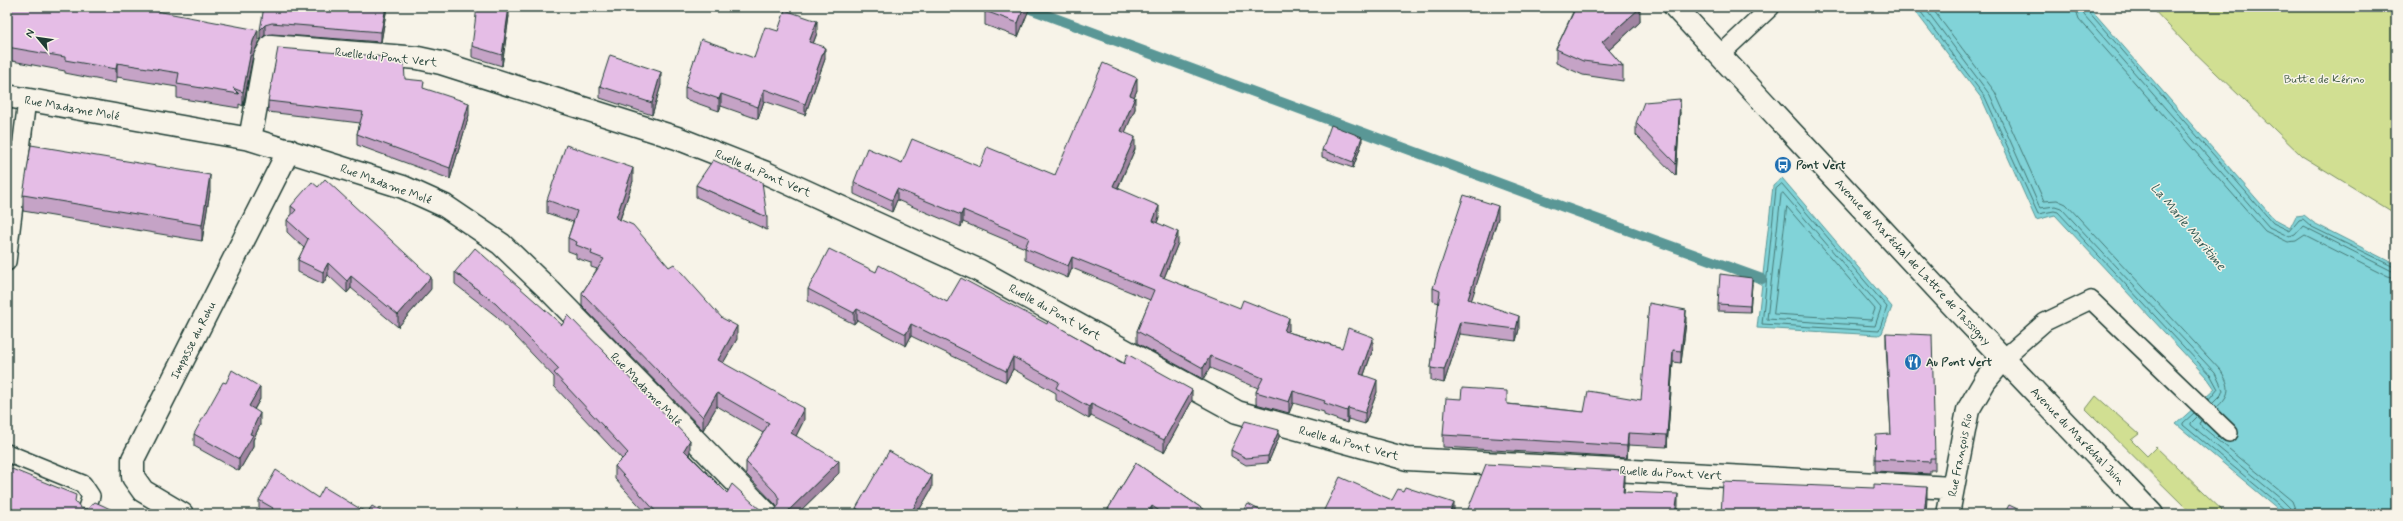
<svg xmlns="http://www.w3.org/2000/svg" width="2403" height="521" font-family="Mynerve,sans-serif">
  <rect width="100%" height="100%" fill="#f7f3e8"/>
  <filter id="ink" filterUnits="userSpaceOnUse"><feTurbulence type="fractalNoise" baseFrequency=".025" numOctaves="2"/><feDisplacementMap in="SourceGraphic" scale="8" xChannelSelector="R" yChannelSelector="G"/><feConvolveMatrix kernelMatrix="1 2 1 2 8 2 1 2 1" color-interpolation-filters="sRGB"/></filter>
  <g filter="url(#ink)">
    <path fill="#d1df92" stroke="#788e63" d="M 2151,7 L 2396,7 L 2396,214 L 2302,156 L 2185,43 Z
      M 2096,396 L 2139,434 L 2131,440 L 2147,456 L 2156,447 L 2226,514 L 2192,514 L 2086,409 Z"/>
    <path fill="#81d3d8" stroke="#5a9796" d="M 1912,7 L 2089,7 L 2275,220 L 2290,228 L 2296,216 L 2304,215 L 2314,223 L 2396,265 L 2396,514 L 2284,514 L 2176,424 L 2215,389 L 2208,379 L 2055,215 L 2036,220 L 1982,99 Z
      M 1782,178 L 1892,307 L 1882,333 L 1879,335 L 1757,328 L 1773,186 Z"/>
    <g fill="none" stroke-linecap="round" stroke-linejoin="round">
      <path stroke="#467976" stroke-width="1" d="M 1917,7 L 1985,97 L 2038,214 L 2054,211 L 2058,212 L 2211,376 L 2218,389 L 2209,400
        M 1924,7 L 1990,95 L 2040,208 L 2055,206 L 2061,208 L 2215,373 L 2223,390 L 2221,395 L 2212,404
        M 1931,7 L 1995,92 L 2044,201 L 2057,200 L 2066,204 L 2221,371 C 2231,387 2231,395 2216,408
        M 2075,7 L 2079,19 L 2265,231 L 2288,242 L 2296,241 L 2305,235 L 2388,277 L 2396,279
        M 2081,7 L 2084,15 L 2269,227 L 2290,237 L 2295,235 L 2303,226 L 2396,273
        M 2086,7 L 2088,11 L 2273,223 L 2290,231 L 2299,220 L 2303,219 L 2312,227 L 2396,268
        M 1782,184 L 1887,307 L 1879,331 L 1762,324 L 1776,189 Z
        M 1783,193 L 1881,308 L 1875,326 L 1767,319 L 1781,195 Z
        M 1787,207 L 1875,309 L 1871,320 L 1774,314 Z
        M 2194,413 L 2183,423 L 2183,425 L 2277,503 L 2285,510 L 2286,514
        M 2198,416 L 2191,423 L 2191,425 L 2281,499 L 2290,508 L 2291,514
        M 2202,420 L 2200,425 L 2292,501 L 2297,514"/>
      <path stroke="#5a9796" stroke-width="10" d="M 1025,7 L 1550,202 L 1762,279"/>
      <g stroke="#1f3d34" stroke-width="20">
        <path id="service" d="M 1720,55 L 1771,7
          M 7,262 L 27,100
          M 2004,358 L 2045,322 L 2091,300 L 2229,433
          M 7,453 L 83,484 L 91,496 L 85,514"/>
      </g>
      <g stroke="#1f3d34" stroke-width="25">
        <path id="minor" d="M 7,96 L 250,139 L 403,187 L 445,206 L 501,244 L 549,290 L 767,514
          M 250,139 L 265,57 L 271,46 L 418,58 L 441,63 L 677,138 L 766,173 L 978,270 L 1237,412 L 1407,459 L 1953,488
          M 182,514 L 143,491 L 133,477 L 133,459 L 289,150
          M 1948,514 L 1968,410 L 1985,381 L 2004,358"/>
      </g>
      <g stroke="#1f3d34" stroke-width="25">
        <path id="secondary" d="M 1675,7 L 1955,308 L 2152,514"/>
      </g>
      <use href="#service" stroke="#f7f3e8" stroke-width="17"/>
      <use href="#minor" stroke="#f7f3e8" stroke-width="22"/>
      <use href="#secondary" stroke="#f7f3e8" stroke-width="22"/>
    </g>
    <path fill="#c5a3c6" stroke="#1f3d34" d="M 7,7 L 258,44 L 253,55 L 243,106 L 239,104 L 239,108 L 177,98 L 177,87 L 117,77 L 116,83 L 65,73 L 65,71 L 7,60 Z
      M 264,7 L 387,7 L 381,42 L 272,34 L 265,35 L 260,40 Z
      M 986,7 L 1030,7 L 1018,37 L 985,25 L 985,11 Z
      M 1569,7 L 1639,7 L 1640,22 L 1609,50 L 1623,66 L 1623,81 L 1583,75 L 1556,63 L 1556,49 L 1573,12 Z
      M 509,16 L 502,66 L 472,57 L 472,46 Z
      M 778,31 L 817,33 L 813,44 L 825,59 L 805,115 L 764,101 L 758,119 L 721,106 L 719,111 L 685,99 L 685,87 L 754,58 Z
      M 405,79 L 424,89 L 469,115 L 450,179 L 357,145 L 357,134 L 360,123 L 268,112 L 268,101 Z
      M 661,85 L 652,115 L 600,98 L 600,86 Z
      M 1137,90 L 1134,97 L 1135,109 L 1125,132 L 1135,149 L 1118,188 L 1159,217 L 1157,223 L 1178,243 L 1164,278 L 1289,330 L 1288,332 L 1342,348 L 1373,349 L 1364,375 L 1377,392 L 1365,424 L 1348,419 L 1347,423 L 1324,415 L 1324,412 L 1293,403 L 1289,413 L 1256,404 L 1256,392 L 1258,388 L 1210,368 L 1203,379 L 1137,343 L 1137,331 L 1150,300 L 1072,268 L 1068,278 L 1025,260 L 1025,248 L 963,222 L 961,227 L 897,200 L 892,212 L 854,194 L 854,182 L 902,163 L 980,167 L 1055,175 Z
      M 1680,112 L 1676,176 L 1636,135 L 1636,123 Z
      M 1362,143 L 1353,168 L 1322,157 L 1322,150 Z
      M 633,181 L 620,220 L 669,267 L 737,339 L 723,363 L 804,420 L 796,436 L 839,473 L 797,514 L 647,514 L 615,479 L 615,466 L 622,459 L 554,386 L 554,377 L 496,316 L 455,284 L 455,272 L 690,452 L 689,454 L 727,493 L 764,513 L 775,510 L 777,508 L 776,505 L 746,474 L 746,462 L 763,433 L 717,406 L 703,430 L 582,306 L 582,293 L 597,269 L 591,267 L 591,263 L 576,258 L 576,254 L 568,251 L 568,238 L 573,222 L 547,213 L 547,200 Z
      M 696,185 L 767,217 L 767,230 L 696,197 Z
      M 210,191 L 202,241 L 23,211 L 23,195 Z
      M 291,206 L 431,289 L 398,327 L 351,288 L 347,293 L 328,275 L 323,284 L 298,272 L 298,260 L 304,248 L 287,232 L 287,220 L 291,215 Z
      M 1498,218 L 1471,300 L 1519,329 L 1516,341 L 1460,334 L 1444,383 L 1431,380 L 1431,368 L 1439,303 L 1433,301 L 1433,288 Z
      M 876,272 L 947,302 L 1192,401 L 1164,452 L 1091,416 L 1089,419 L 1056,400 L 1056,393 L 1013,369 L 1006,382 L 911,336 L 906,346 L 857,320 L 854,324 L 808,301 L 808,289 Z
      M 1752,284 L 1750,312 L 1718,311 L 1718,304 Z
      M 1686,322 L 1681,363 L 1673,362 L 1667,447 L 1628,445 L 1627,458 L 1443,447 L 1443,435 L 1461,399 L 1584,412 L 1641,400 Z
      M 1886,333 L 1935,458 L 1935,470 L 1930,470 L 1930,474 L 1875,471 L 1875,459 L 1891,434 L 1886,345 Z
      M 260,399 L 254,410 L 260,425 L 253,440 L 253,447 L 239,471 L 194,446 L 194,434 Z
      M 1279,437 L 1268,463 L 1246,465 L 1231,456 L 1231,450 Z
      M 1136,463 L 1210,514 L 1105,514 Z
      M 932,488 L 917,514 L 856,514 L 856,508 Z
      M 318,498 L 367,513 L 386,514 L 262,514 L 259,512 L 259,500 Z"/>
    <path fill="#a084a1" stroke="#1f3d34" d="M 386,7 L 387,7 L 381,42 L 381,32 Z
      M 509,7 L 509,16 L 502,66 L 502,55 Z
      M 1024,7 L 1030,7 L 1018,37 L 1018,23 Z
      M 1640,8 L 1640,22 L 1602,56 L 1602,42 Z
      M 817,21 L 817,33 L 809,54 L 809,42 Z
      M 265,25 L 265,35 L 260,40 L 260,30 Z
      M 258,30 L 258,44 L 253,55 L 243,106 L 243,92 L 253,41 Z
      M 825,47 L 825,59 L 805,115 L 805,104 Z
      M 117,63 L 117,77 L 116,83 L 116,69 Z
      M 661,72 L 661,85 L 652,115 L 652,103 Z
      M 1137,78 L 1137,90 L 1130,107 L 1130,95 Z
      M 764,89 L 764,101 L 758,119 L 758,107 Z
      M 721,94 L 721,106 L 719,111 L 719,99 Z
      M 1135,97 L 1135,109 L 1121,142 L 1121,131 Z
      M 1680,99 L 1680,112 L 1676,176 L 1676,164 Z
      M 469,103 L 469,115 L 450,179 L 450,168 Z
      M 8,109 L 8,125 L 7,129 L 7,113 Z
      M 1135,137 L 1135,149 L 1113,198 L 1113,186 Z
      M 1362,137 L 1362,143 L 1353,168 L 1353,162 Z
      M 633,168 L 633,181 L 616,231 L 616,218 Z
      M 210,175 L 210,191 L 202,241 L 202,225 Z
      M 897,189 L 897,200 L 892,212 L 892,200 Z
      M 1159,206 L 1159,217 L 1153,233 L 1153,221 Z
      M 1498,206 L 1498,218 L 1468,311 L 1468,299 Z
      M 963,210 L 963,222 L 961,227 L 961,215 Z
      M 1178,232 L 1178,243 L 1160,288 L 1160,276 Z
      M 1072,257 L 1072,268 L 1068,278 L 1068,266 Z
      M 328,263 L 328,275 L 323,284 L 323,272 Z
      M 351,276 L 351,288 L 347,293 L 347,281 Z
      M 431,277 L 431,289 L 398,327 L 398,315 Z
      M 1752,278 L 1752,284 L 1750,312 L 1750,306 Z
      M 857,309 L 857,320 L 854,324 L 854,313 Z
      M 1686,310 L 1686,322 L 1681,363 L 1681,351 Z
      M 1519,316 L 1519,329 L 1516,341 L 1516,329 Z
      M 1289,318 L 1289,330 L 1284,342 L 1284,331 Z
      M 1460,322 L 1460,334 L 1444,383 L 1444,370 Z
      M 911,324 L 911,336 L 906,346 L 906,334 Z
      M 737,326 L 737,339 L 718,372 L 718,360 Z
      M 1373,337 L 1373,349 L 1360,386 L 1360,374 Z
      M 1673,350 L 1673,362 L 1667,447 L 1667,435 Z
      M 1210,356 L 1210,368 L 1203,379 L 1203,368 Z
      M 1013,357 L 1013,369 L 1006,382 L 1006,371 Z
      M 1377,380 L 1377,392 L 1365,424 L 1365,413 Z
      M 260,387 L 260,399 L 249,418 L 249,406 Z
      M 1192,390 L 1192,401 L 1164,452 L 1164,440 Z
      M 1293,391 L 1293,403 L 1289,413 L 1289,402 Z
      M 717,393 L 717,406 L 703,430 L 703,417 Z
      M 1091,404 L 1091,416 L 1089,419 L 1089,407 Z
      M 804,408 L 804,420 L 791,446 L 791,433 Z
      M 1348,408 L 1348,419 L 1347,423 L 1347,411 Z
      M 260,413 L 260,425 L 253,440 L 253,447 L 239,471 L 239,459 L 250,434 Z
      M 1279,430 L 1279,437 L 1268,463 L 1268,456 Z
      M 1628,433 L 1628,445 L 1627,458 L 1627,446 Z
      M 690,440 L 690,452 L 684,462 L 684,450 Z
      M 839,461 L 839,473 L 797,514 L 785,514 Z
      M 1625,471 L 1625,483 L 1623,504 L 1623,492 Z
      M 932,476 L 932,488 L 917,514 L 910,514 Z
      M 1927,487 L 1927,499 L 1926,514 L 1924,514 Z
      M 1678,494 L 1678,506 L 1677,514 L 1675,514 Z
      M 1454,503 L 1454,514 L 1449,514 Z
      M 1152,506 L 1152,514 L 1147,514 Z"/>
    <path fill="#e5bde6" stroke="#1f3d34" d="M 7,7 L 71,7 L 78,8 L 78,7 L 135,7 L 258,30 L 253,41 L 243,92 L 233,88 L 239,94 L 177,84 L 179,73 L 117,63 L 116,69 L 65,60 L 65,57 L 7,47 Z
      M 264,7 L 386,7 L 381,32 L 272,23 L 265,25 L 260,30 Z
      M 477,7 L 509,7 L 502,55 L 472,46 Z
      M 986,7 L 1024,7 L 1018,23 L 985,11 Z
      M 1576,7 L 1639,7 L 1640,8 L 1602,42 L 1623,66 L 1583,61 L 1556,49 Z
      M 785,10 L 817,21 L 809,42 L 825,47 L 805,104 L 764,89 L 758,107 L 721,94 L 719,99 L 685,87 L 701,39 L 754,58 L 765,27 L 778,31 Z
      M 278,48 L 377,56 L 404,63 L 405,79 L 424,81 L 423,88 L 469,103 L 450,168 L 357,134 L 363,112 L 268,101 Z
      M 610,55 L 661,72 L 652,103 L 600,86 Z
      M 1103,63 L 1137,78 L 1130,95 L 1135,97 L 1121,131 L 1135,137 L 1113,186 L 1159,206 L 1153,221 L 1178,232 L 1160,276 L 1240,308 L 1243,300 L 1289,318 L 1284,331 L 1342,348 L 1348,328 L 1373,337 L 1360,374 L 1377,380 L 1365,413 L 1348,408 L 1347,411 L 1324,403 L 1325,401 L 1293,391 L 1289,402 L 1256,392 L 1263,378 L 1210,356 L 1203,368 L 1137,331 L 1154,290 L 1072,257 L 1068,266 L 1025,248 L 1029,238 L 963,210 L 961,215 L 897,189 L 892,200 L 854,182 L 867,148 L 902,163 L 912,139 L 980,167 L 987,147 L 1055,175 Z
      M 1680,99 L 1676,164 L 1636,123 L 1644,102 Z
      M 1331,125 L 1362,137 L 1353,162 L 1322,150 Z
      M 31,145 L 210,175 L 202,225 L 23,195 Z
      M 566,145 L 633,168 L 616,218 L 633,225 L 669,267 L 674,264 L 722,318 L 737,326 L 718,360 L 804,408 L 791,433 L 839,461 L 785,514 L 658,514 L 615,466 L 628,453 L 554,373 L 559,369 L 496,304 L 455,272 L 475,248 L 562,325 L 568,315 L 690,440 L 684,450 L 727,493 L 732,484 L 764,513 L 775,510 L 779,505 L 779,499 L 776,493 L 746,462 L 769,423 L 717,393 L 703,417 L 582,293 L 604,259 L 591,254 L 592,251 L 576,245 L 577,242 L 568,238 L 577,211 L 547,200 Z
      M 713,160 L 762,182 L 767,217 L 696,185 Z
      M 325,179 L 431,277 L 398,315 L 351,276 L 347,281 L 328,263 L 323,272 L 298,260 L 308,239 L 287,220 L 296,210 L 291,206 L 312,182 L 318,187 Z
      M 1464,195 L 1498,206 L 1468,299 L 1519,316 L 1516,329 L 1460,322 L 1444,370 L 1431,368 L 1440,291 L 1433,288 Z
      M 829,249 L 876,272 L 879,265 L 947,302 L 961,278 L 1047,324 L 1048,321 L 1124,364 L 1127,354 L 1192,390 L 1164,440 L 1091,404 L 1089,407 L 1056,388 L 1059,382 L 1013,357 L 1006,371 L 911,324 L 906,334 L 857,309 L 854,313 L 808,289 Z
      M 1720,274 L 1752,278 L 1750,306 L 1718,304 Z
      M 1649,303 L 1686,310 L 1681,351 L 1673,350 L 1667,435 L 1628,433 L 1627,446 L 1443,435 L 1446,398 L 1461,399 L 1462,388 L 1507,391 L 1507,404 L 1584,412 L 1588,391 L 1641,400 Z
      M 1886,333 L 1932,335 L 1935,458 L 1930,458 L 1930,462 L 1875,459 L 1876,435 L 1891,434 Z
      M 232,370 L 260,387 L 249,406 L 260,413 L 250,434 L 253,435 L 239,459 L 194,434 L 223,382 L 226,383 Z
      M 1245,421 L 1279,430 L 1268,456 L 1246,458 L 1231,450 Z
      M 889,451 L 932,476 L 910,514 L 866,514 L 856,508 Z
      M 1136,463 L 1210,514 L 1164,514 L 1152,506 L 1147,514 L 1105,514 Z
      M 1486,464 L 1625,471 L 1623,492 L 1678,494 L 1675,514 L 1466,514 Z
      M 7,467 L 76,495 L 75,501 L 81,508 L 87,509 L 95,502 L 104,506 L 120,514 L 7,514 Z
      M 276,470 L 318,498 L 324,487 L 367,513 L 372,506 L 386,514 L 270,514 L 273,508 L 259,500 Z
      M 1340,477 L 1392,500 L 1398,489 L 1403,491 L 1405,487 L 1454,503 L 1449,514 L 1322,514 Z
      M 1723,482 L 1874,488 L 1874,484 L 1927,487 L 1924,514 L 1721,514 Z
      M 1248,504 L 1267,514 L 1242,514 Z
      M 2009,505 L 2028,514 L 2004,514 Z"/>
  </g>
  <defs>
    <g id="bus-disc" transform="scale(0.9)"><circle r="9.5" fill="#1f6fb2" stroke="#f7f3e8"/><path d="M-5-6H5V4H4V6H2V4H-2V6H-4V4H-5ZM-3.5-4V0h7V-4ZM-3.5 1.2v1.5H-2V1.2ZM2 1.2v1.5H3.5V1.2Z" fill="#fff"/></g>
    <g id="restaurant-disc" transform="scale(0.9)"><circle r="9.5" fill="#1f6fb2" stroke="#f7f3e8"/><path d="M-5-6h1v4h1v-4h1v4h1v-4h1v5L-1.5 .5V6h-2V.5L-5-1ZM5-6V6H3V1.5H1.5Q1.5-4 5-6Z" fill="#fff"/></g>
  </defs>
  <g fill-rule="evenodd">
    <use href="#bus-disc" x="1783" y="165"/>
    <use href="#restaurant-disc" x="1913" y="362"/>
  </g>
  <g text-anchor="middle" stroke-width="3" stroke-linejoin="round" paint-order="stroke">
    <g font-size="12" fill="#1f3d34" stroke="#f7f3e8">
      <text transform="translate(386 57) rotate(6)" y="4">Ruelle du Pont Vert</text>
      <text transform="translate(72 108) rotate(10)" y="4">Rue Madame Molé</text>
      <text transform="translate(763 173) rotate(23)" y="4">Ruelle du Pont Vert</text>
      <text transform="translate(386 184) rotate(20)" y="4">Rue Madame Molé</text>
      <text transform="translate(1913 262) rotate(47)" y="4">Avenue du Maréchal de Lattre de Tassigny</text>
      <text transform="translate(1055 312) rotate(29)" y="4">Ruelle du Pont Vert</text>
      <text transform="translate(193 340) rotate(-63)" y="4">Impasse du Rohu</text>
      <text transform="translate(646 389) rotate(46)" y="4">Rue Madame Molé</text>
      <text transform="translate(2078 436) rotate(46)" y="4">Avenue du Maréchal Juin</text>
      <text transform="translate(1349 443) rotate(15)" y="4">Ruelle du Pont Vert</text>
      <text transform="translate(1960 455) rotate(-79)" y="4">Rue François Rio</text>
      <text transform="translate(1671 473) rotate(3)" y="4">Ruelle du Pont Vert</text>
    </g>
    <g font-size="12" fill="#435d47" stroke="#f7f3e8">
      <text x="2324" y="83">Butte de Kérino</text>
    </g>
    <g font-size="12" font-weight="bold" fill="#1f3d34" stroke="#f7f3e8" text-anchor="start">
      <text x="1796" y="169">Pont Vert</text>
      <text x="1926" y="366">Au Pont Vert</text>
    </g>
    <g font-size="13" font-style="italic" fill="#335b55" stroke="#f7f3e8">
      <text transform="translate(2189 226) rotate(50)" y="5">La Marle Maritime</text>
    </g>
  </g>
  <rect width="2403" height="521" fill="none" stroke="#f7f3e8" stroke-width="24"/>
  <rect x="12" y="12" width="2379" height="497" fill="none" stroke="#1f3d34" stroke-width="1.5" filter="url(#ink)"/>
  <g transform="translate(38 38) rotate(299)" stroke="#f7f3e8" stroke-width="3" paint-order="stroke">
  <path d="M0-3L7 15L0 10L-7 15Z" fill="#1f3d34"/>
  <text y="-6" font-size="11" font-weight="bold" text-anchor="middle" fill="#1f3d34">N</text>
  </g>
</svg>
